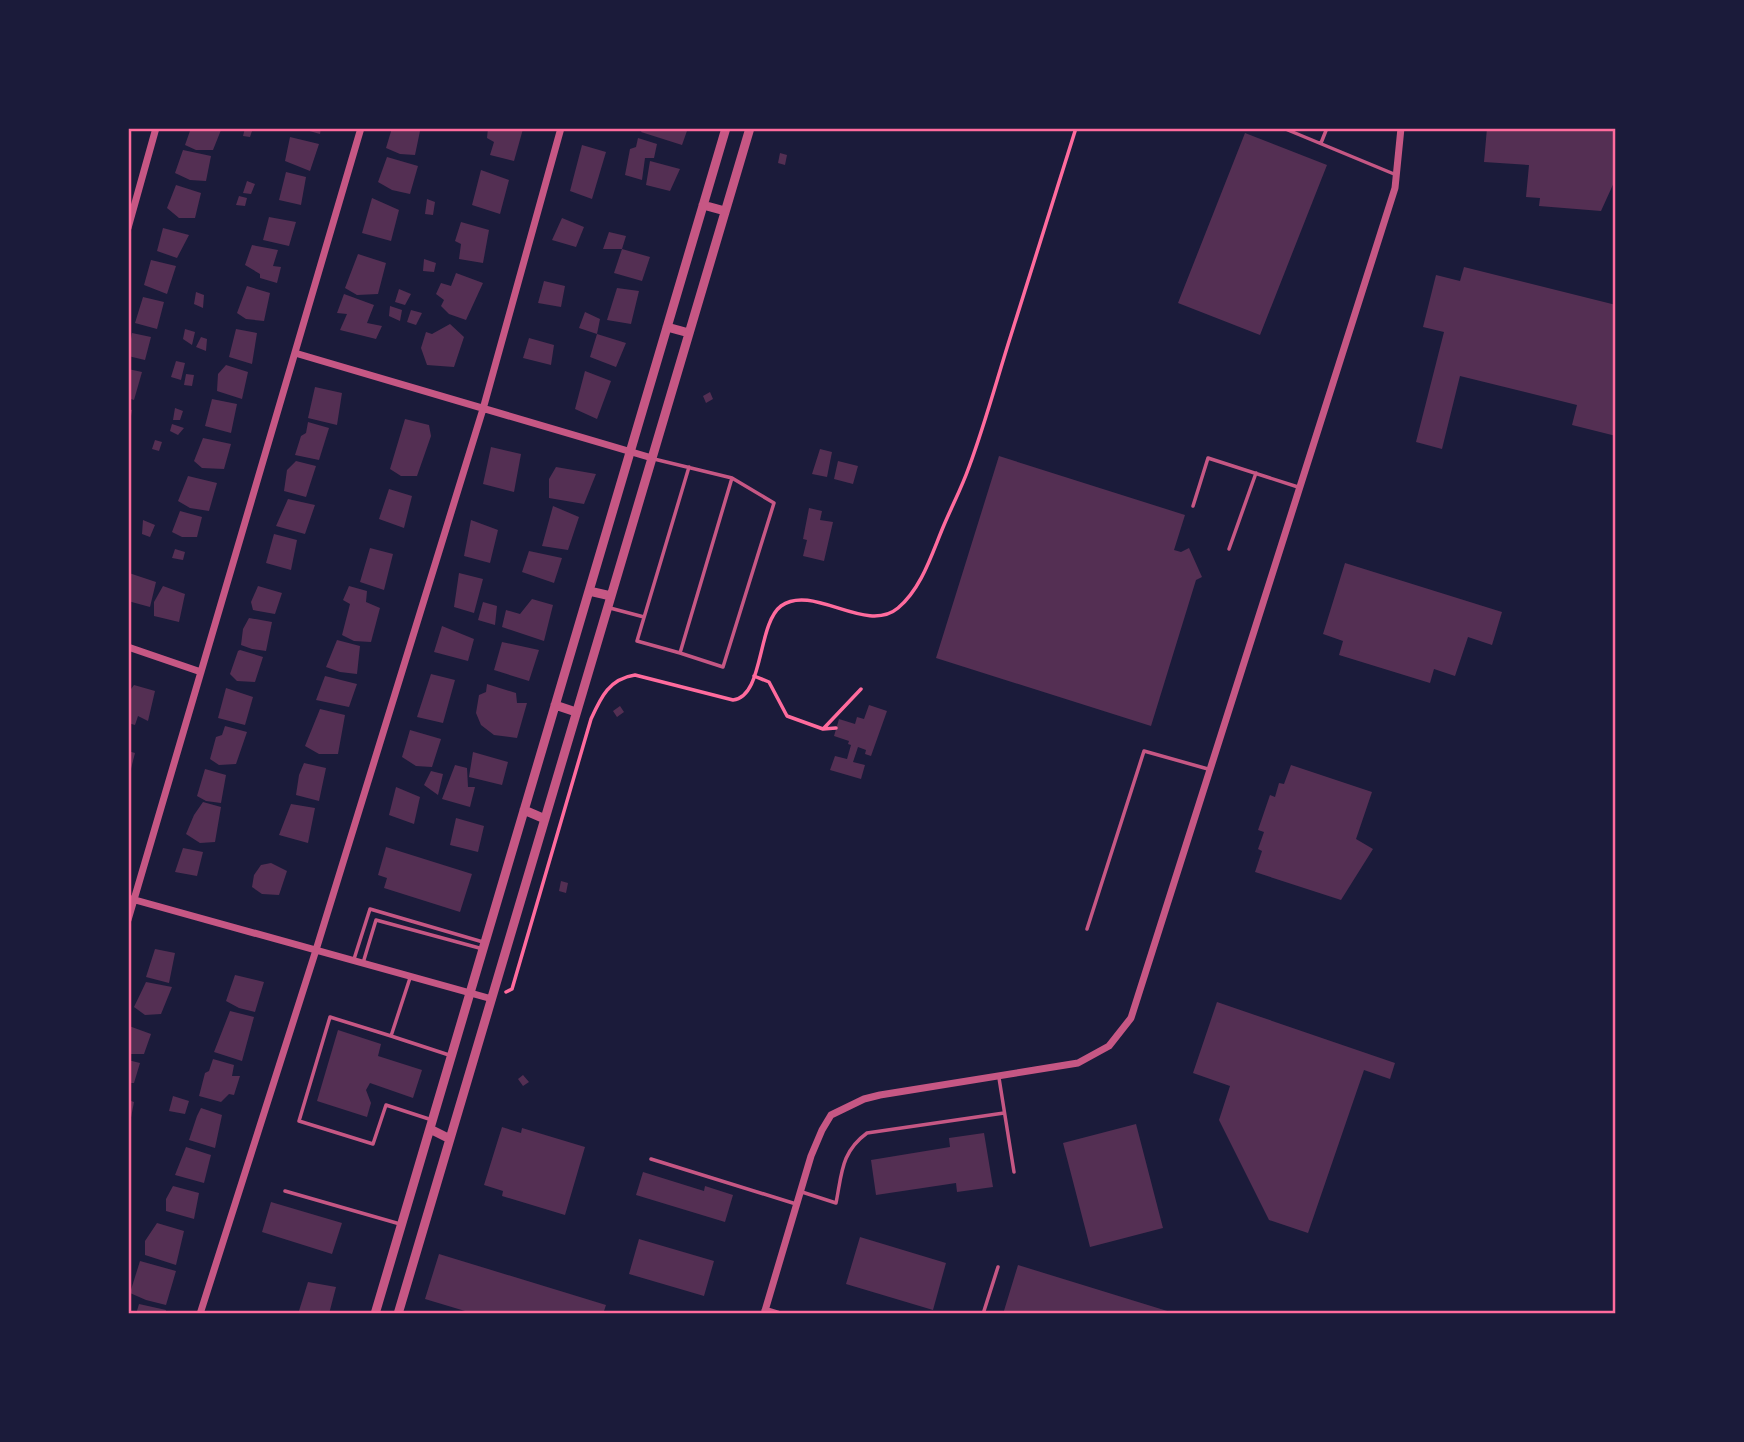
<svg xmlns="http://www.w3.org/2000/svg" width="1744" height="1442" font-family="Bitter,serif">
  <rect width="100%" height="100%" fill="#1b1b3a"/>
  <path fill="#542f53" d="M 191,128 L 221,130 L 213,150 L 196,150 L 185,145 Z
    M 245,128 L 253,128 L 250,137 L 243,136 Z
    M 299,128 L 321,128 L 320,134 Z
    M 392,128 L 400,131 L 401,128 L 412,128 L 420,131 L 415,155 L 400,154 L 386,148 Z
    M 488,128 L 523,129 L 514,161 L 490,155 L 494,142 L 487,138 Z
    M 643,128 L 688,128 L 682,145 L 641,132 Z
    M 1487,128 L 1616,128 L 1616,178 L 1601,211 L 1539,206 L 1540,198 L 1526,197 L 1529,165 L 1484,162 Z
    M 1245,133 L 1327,165 L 1260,335 L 1178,303 Z
    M 290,137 L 319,144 L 310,171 L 285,161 Z
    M 638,138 L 657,144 L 654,158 L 645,158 L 642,180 L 625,175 L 630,149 L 636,147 Z
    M 582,145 L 606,152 L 592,199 L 570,191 Z
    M 183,150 L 211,156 L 206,181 L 190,180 L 175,173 Z
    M 780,153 L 787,155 L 785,165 L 778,163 Z
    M 387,157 L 418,166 L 410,194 L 392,190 L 378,182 Z
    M 650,161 L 680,169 L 670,191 L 646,185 Z
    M 481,170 L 509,180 L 500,214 L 472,205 Z
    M 286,172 L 306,177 L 301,205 L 279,200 Z
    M 247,181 L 255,184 L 251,194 L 243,193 Z
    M 176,185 L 201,193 L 195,218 L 179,218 L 167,208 Z
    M 239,196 L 247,198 L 245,206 L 236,205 Z
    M 372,198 L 399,210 L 391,241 L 362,233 Z
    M 427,199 L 435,202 L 433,215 L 425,214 Z
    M 269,217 L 296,222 L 289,246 L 263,240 Z
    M 562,218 L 584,227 L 576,247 L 552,240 Z
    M 461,222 L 489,230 L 483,263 L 459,259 L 461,244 L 455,241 Z
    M 163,228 L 189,235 L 177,258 L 157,251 Z
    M 609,232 L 626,236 L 622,249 L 603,249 Z
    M 252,245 L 278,250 L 273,266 L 281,267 L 277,283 L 260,278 L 260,274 L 245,265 Z
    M 622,249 L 650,257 L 642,281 L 614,273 Z
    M 358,254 L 386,263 L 378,294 L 357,295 L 345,288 Z
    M 424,259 L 436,263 L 434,272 L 423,271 Z
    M 151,260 L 176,266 L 167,294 L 144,285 Z
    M 1464,267 L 1616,305 L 1616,436 L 1572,425 L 1577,405 L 1460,376 L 1442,449 L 1416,442 L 1444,332 L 1423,327 L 1436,275 L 1460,281 Z
    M 456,273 L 483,283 L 466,320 L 449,314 L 441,306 L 444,300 L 436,294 L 441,283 L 451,286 Z
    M 544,281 L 565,286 L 561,307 L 538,303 Z
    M 247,286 L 270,293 L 264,321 L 246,319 L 237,313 Z
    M 617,288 L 639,291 L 631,324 L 607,320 Z
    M 399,289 L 411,294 L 405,305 L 395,302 Z
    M 196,292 L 204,295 L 203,308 L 194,304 Z
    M 344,294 L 374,305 L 367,323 L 382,326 L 376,339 L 340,330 L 347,314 L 337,313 Z
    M 143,297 L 164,302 L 157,329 L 135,323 Z
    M 390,306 L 402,310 L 400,321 L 389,316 Z
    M 411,310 L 422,313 L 416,325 L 407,322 Z
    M 585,312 L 600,319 L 597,334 L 579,328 Z
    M 450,324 L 464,337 L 454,367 L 427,365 L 421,348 L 426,332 L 432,334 Z
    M 185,329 L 195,332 L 192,345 L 183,339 Z
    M 236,329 L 257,333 L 252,364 L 229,357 Z
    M 132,333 L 151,337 L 145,360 L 128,356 Z
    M 597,334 L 626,343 L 616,367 L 590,357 Z
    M 201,337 L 207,339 L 206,351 L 196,347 Z
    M 529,338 L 554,345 L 551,365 L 523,358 Z
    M 176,361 L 185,363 L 181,380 L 171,377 Z
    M 226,365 L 248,372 L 242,399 L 217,391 L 218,374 Z
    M 128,369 L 142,372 L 134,400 L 128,398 Z
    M 585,371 L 611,381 L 597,419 L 575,409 Z
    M 186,374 L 194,375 L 192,386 L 184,385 Z
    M 315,387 L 342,393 L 337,425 L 308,418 Z
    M 710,392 L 713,399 L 706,403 L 703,396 Z
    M 212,399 L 237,404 L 231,433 L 205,426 Z
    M 175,408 L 183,411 L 180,420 L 173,420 Z
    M 128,409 L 132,410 L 129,428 L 128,428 Z
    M 405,419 L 429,425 L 431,436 L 417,476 L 401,476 L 390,469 Z
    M 308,422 L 329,428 L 319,460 L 295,455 L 301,436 L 306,433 Z
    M 172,424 L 184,428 L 178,435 L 170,431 Z
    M 203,438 L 231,444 L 224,469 L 202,468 L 194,461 Z
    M 155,440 L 162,442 L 159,451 L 152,449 Z
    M 491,447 L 521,454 L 514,492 L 483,484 Z
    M 820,449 L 832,452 L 827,477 L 812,474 Z
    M 999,456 L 1185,515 L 1174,550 L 1181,552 L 1189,548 L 1202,577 L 1196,580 L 1151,726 L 936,658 Z
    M 296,461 L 316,466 L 306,497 L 284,491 L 287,470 Z
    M 838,461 L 858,466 L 853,484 L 834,479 Z
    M 556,467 L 596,474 L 584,504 L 549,498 L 549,479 Z
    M 188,476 L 217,483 L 209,511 L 190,508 L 178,501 Z
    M 389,489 L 412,496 L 404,528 L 379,519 Z
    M 288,499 L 315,505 L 305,534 L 276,526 Z
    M 553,506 L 579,517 L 568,550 L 542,546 Z
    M 809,508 L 822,511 L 820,520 L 833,522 L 824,561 L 803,556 L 807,540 L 803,539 Z
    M 180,511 L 202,517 L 197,537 L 182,537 L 172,532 Z
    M 143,520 L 155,525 L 150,537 L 142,534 Z
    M 471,520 L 498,530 L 490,563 L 464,556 Z
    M 274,534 L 297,540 L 291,570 L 266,563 Z
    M 370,548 L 393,554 L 384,590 L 360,582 Z
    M 175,549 L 185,552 L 183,560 L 172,558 Z
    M 529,551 L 562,558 L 554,583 L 522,572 Z
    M 1345,563 L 1502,612 L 1492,645 L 1468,637 L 1455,676 L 1434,669 L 1430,683 L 1339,655 L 1343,641 L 1323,634 Z
    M 129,573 L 156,582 L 150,607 L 128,601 Z
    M 459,573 L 483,579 L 474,613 L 454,607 Z
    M 163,586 L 185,594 L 179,622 L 154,616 L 154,602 Z
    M 258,586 L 282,593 L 275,614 L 253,610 L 251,602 Z
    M 349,586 L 367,591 L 366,602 L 380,608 L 371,642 L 354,641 L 342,635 L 350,604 L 343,600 Z
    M 532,599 L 553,605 L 544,641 L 502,627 L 506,610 L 520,614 Z
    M 483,602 L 497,606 L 495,625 L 478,620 Z
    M 249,618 L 272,622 L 266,651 L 252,649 L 241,645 L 243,629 Z
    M 442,626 L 474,639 L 468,661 L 434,652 Z
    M 337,640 L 360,646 L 357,674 L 340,672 L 326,667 Z
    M 502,642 L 539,650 L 529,681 L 494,670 Z
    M 240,650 L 263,657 L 255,682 L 237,681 L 230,674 L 238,651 Z
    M 431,674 L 455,680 L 443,723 L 417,717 Z
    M 325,676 L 357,684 L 349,707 L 316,700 Z
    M 487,684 L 516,693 L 517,703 L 527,703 L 517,738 L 494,735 L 481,725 L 476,713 L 479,695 L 486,692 Z
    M 134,685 L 155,691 L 148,721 L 138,716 L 135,725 L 128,723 L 128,693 Z
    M 226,688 L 253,697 L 245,725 L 218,718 Z
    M 869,705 L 887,711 L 871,756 L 865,754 L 866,750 L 858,747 L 853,762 L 865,765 L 861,779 L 830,770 L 835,756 L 847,759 L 851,745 L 848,744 L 849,741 L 834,736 L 839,719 L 855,724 L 857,717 L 864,719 Z
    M 620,706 L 624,712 L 617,717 L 613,711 Z
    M 320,709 L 345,715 L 338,754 L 319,754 L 305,746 Z
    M 225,726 L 247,732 L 236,764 L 219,765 L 210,759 L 216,737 L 222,735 Z
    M 410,730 L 441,739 L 432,767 L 416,766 L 402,757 Z
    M 128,751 L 135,753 L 129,777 L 128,777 Z
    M 473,752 L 508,762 L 502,785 L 469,777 Z
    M 304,763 L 326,768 L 319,801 L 296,795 L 299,775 Z
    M 455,765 L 467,768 L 468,787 L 475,787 L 470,807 L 442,799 Z
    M 1291,765 L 1372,792 L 1356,839 L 1373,849 L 1341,900 L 1255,872 L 1262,851 L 1258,849 L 1264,832 L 1258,830 L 1270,795 L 1275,797 L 1279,783 L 1284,784 Z
    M 205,769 L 226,775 L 221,803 L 206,801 L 197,796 Z
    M 431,771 L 443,774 L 438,795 L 424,785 Z
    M 396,787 L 420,797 L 414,824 L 389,815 Z
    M 203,802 L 221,807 L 215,842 L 200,843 L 186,834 L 194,815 Z
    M 291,804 L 315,808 L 308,843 L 279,835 Z
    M 456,818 L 484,826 L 478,852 L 450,845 Z
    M 386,847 L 472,874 L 460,912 L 384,888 L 387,878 L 378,875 Z
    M 183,848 L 203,852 L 197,876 L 175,872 Z
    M 271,863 L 287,871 L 279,895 L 262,894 L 252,887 L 254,875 L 261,865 Z
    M 561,881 L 568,883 L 566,893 L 559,891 Z
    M 155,949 L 175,953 L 169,983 L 146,977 Z
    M 235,975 L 264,982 L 255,1012 L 239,1008 L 226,1001 Z
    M 146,982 L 172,987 L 161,1014 L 145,1015 L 134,1007 Z
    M 1217,1002 L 1395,1063 L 1390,1079 L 1364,1070 L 1308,1233 L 1269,1220 L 1219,1120 L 1230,1086 L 1193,1073 Z
    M 230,1011 L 254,1017 L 242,1061 L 214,1052 Z
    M 129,1026 L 151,1034 L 144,1054 L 128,1054 Z
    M 338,1030 L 381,1044 L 378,1056 L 422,1070 L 413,1098 L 370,1083 L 366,1090 L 371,1103 L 367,1117 L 317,1101 Z
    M 213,1059 L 234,1065 L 232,1076 L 240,1076 L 234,1095 L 229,1094 L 221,1102 L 199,1096 L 205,1073 L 209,1071 Z
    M 128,1060 L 140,1063 L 134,1083 L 128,1083 Z
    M 523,1075 L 529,1082 L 523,1086 L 518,1079 Z
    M 173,1096 L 189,1101 L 185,1114 L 169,1111 Z
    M 128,1100 L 134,1102 L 129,1128 L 128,1128 Z
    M 201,1108 L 222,1115 L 215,1148 L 189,1140 L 197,1116 Z
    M 1136,1124 L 1163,1228 L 1090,1247 L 1063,1143 Z
    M 502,1127 L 521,1133 L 522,1128 L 585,1147 L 565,1215 L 502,1196 L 503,1191 L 484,1185 Z
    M 984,1133 L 993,1187 L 957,1192 L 956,1183 L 876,1195 L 871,1160 L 950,1147 L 949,1138 Z
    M 186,1147 L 211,1155 L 204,1183 L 175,1175 Z
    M 643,1172 L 704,1191 L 705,1186 L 733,1195 L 725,1222 L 636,1195 Z
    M 173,1186 L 199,1193 L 194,1219 L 166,1211 L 166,1199 Z
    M 271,1202 L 342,1223 L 332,1254 L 262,1232 Z
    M 157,1223 L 184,1231 L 176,1265 L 145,1255 L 145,1241 Z
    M 860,1237 L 946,1263 L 933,1310 L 846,1284 Z
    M 639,1239 L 714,1261 L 704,1296 L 629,1274 Z
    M 439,1254 L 606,1305 L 603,1314 L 475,1314 L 425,1299 Z
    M 140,1261 L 176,1271 L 166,1305 L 146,1300 L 130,1293 Z
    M 1018,1265 L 1177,1314 L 1003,1314 Z
    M 308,1282 L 336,1287 L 329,1314 L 298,1314 Z
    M 139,1304 L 166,1310 L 165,1314 L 136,1314 Z"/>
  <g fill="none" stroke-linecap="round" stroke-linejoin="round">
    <path stroke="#ff6b9d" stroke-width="3.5" d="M 754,676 L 769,682 L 787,716 L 823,729 L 836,728
      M 824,728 L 861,689
      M 506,992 L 512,989 L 591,719 C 601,697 609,679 635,675 L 733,700 C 764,697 757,624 781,606 C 813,583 866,635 898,608 C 922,588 932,553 944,525 C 952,506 962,487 969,467 C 985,424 997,379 1011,335 C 1032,266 1054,197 1076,128"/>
    <path stroke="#c65784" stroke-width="3.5" d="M 1283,128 L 1394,174
      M 1321,143 L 1327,128
      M 654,459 L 732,478 L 680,653 L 637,641 L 689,467
      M 1193,506 L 1208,458 L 1298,487
      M 1229,549 L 1256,473
      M 610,608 L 644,617
      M 680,653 L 723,667 L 774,503 L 732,478
      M 1087,929 L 1144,751 L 1208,769
      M 354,959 L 370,909 L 483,942
      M 363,963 L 376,920 L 483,949
      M 410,978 L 391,1036 L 330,1017 L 299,1121 L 373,1144 L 386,1105 L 432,1120
      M 391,1036 L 449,1055
      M 999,1078 L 1014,1172
      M 651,1159 L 796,1204
      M 285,1191 L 400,1224
      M 802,1192 L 836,1203 C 842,1173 841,1152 867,1133 L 1004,1113
      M 983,1314 L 998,1267"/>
    <path stroke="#c65784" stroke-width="7" d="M 128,228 L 156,128
      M 295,353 L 652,458
      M 128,647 L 201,672
      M 128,898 L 492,999
      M 128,920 L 361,128
      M 765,1310 L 778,1314
      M 200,1314 L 316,950 L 483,409 L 561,128
      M 764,1314 L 811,1156 L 822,1130 L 831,1115 L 864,1099 L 880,1095 L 1078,1063 L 1109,1046 L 1131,1018 L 1395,188 L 1401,128"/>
    <path stroke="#c65784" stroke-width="9" d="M 703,205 L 725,211
      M 667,327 L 689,333
      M 589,591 L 611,596
      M 555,705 L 576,712
      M 524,810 L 545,819
      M 430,1129 L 450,1139
      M 375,1314 L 726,128
      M 398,1314 L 750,128"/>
  </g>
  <rect width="1744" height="1442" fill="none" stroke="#1b1b3a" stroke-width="259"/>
  <rect x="130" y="130" width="1484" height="1182" fill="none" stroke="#ff6b9d" stroke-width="2.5"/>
</svg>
